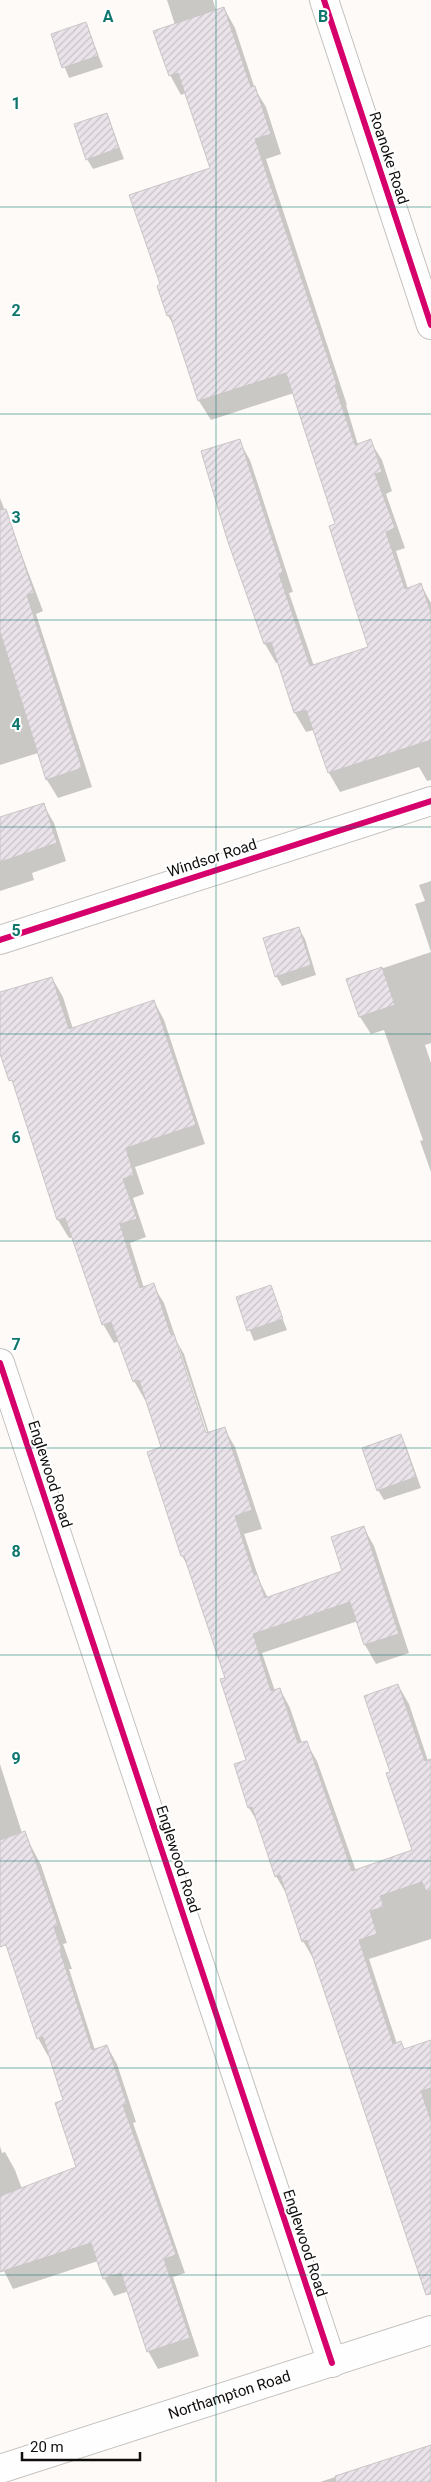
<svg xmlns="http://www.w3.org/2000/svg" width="431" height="2482" font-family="Roboto,sans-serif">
  <defs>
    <pattern id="building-hatch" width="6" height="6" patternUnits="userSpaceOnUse" patternTransform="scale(1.25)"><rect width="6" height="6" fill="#ebe3ea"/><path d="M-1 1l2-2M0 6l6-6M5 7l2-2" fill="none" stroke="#c8c2c8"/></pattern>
  </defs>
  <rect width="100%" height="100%" fill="#fdfaf7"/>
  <path fill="#0003" fill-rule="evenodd" d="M 167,0 L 213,0 L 216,11 L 224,8 L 235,28 L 255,89 L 266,107 L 281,154 L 266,159 L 347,405 L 346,405 L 358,445 L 370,441 L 382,460 L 392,491 L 386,494 L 405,548 L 396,551 L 408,589 L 421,585 L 431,603 L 431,780 L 427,781 L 419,767 L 340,792 L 329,773 L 314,730 L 306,732 L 295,713 L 279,662 L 276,663 L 265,644 L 239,441 L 250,460 L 293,592 L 289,593 L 314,666 L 370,647 L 336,525 L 294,393 L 211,420 L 199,401 L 177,330 L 168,316 L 158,286 L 161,285 L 212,169 L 186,93 L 181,95 L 170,75 L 175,25 Z
    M 86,24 L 103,67 L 69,78 L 52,35 Z
    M 107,115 L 124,159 L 93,169 L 87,159 Z
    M 0,498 L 43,611 L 36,614 L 92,787 L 58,798 L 47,780 L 38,753 L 0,765 Z
    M 43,804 L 54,823 L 66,861 L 32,873 L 34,880 L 0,891 L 0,819 Z
    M 431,881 L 431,1043 L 425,1045 L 431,1063 L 431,1172 L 420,1141 L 423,1140 L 384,1030 L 371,1034 L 360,1017 L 348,980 L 431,952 L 415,904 L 425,901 L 419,885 Z
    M 299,929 L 305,939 L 316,975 L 282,986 L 276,976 Z
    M 52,978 L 63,997 L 73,1029 L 154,1001 L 164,1020 L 205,1144 L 135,1167 L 144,1194 L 133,1198 L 146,1237 L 130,1243 L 144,1288 L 153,1285 L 164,1303 L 177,1342 L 184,1354 L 209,1433 L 224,1428 L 235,1447 L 262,1529 L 244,1534 L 260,1582 L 268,1598 L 343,1572 L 364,1528 L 374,1546 L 409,1653 L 376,1664 L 365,1645 L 358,1621 L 262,1653 L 275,1691 L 280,1689 L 290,1708 L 302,1743 L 306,1742 L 317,1761 L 356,1871 L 413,1851 L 392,1773 L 398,1685 L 409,1704 L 428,1761 L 431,1762 L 431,1939 L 369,1959 L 397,2044 L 401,2043 L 405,2050 L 431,2052 L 431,2267 L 314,1960 L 303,1941 L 287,1895 L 276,1876 L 260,1826 L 249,1808 L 235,1764 L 247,1761 L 226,1679 L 189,1568 L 182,1556 L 162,1448 L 146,1399 L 145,1400 L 134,1381 L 119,1341 L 114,1343 L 103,1324 L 73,1237 L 69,1238 L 58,1220 L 0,1035 L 0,994 ZM 176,1341 L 179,1347 L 209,1438 L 207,1439 Z
    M 270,1287 L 287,1330 L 254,1341 L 237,1298 Z
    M 400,1436 L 406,1446 L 421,1488 L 384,1500 L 378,1490 Z
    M 0,1764 L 22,1833 L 24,1833 L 41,1865 L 67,1943 L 63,1944 L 72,1969 L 69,1969 L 95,2050 L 107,2046 L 117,2064 L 136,2122 L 133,2123 L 185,2273 L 173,2277 L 199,2356 L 158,2369 L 148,2351 L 129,2291 L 114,2296 L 104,2278 L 98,2261 L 13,2289 L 0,2263 L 0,2146 L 2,2153 L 5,2152 L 15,2170 L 22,2189 L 78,2168 L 65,2101 L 50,2055 L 48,2056 L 38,2038 L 0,1918 Z
    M 431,2445 L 431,2482 L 320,2482 L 408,2453 Z"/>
  <path fill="url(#building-hatch)" stroke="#c9c6c6" d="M 224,7 L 251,87 L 255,86 L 271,134 L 255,139 L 337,385 L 335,386 L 355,445 L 371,439 L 382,472 L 375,474 L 395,528 L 386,532 L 405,589 L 421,583 L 431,613 L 431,740 L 328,773 L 306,710 L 294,713 L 271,642 L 264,644 L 227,539 L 201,451 L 240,439 L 283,572 L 279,574 L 310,666 L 368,647 L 329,526 L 335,524 L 286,373 L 198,401 L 170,315 L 167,316 L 157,286 L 160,284 L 129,195 L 210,168 L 178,73 L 169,76 L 153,31 Z
    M 86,22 L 98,56 L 62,68 L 51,34 Z
    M 107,113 L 119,148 L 86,160 L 74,124 Z
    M 6,509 L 34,593 L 27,595 L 82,768 L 46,780 L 0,632 L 0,510 Z
    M 44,803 L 57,843 L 0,862 L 0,817 Z
    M 299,927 L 311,965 L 275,977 L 263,938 Z
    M 382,967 L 395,1005 L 359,1017 L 346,979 Z
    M 52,977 L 69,1029 L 154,1000 L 196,1125 L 126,1148 L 134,1175 L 123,1179 L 137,1219 L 120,1224 L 140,1288 L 154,1283 L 171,1335 L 174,1334 L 206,1433 L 225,1427 L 252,1510 L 235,1516 L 254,1575 L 257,1574 L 265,1598 L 342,1571 L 331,1537 L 364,1526 L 399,1634 L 364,1645 L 350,1602 L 253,1634 L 271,1691 L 280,1688 L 298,1743 L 307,1741 L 352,1871 L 412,1850 L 386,1773 L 390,1772 L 364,1696 L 398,1684 L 425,1761 L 431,1759 L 431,1890 L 426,1891 L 422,1882 L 380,1896 L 384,1907 L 370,1911 L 377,1934 L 359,1940 L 393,2044 L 401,2041 L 404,2049 L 431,2040 L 431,2088 L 421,2091 L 431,2121 L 431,2294 L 426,2295 L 307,1940 L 302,1942 L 280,1875 L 275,1877 L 252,1807 L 248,1808 L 234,1764 L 246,1760 L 220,1679 L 225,1678 L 184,1556 L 181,1556 L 147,1452 L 161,1447 L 139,1380 L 133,1382 L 111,1322 L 102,1325 L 65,1218 L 57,1220 L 12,1080 L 9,1081 L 0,1054 L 0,992 Z
    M 271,1285 L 283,1319 L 247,1331 L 236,1297 Z
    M 401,1434 L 416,1477 L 377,1491 L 362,1448 Z
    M 25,1831 L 58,1925 L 54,1927 L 62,1951 L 60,1951 L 92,2050 L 107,2045 L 127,2104 L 123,2105 L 176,2255 L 164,2259 L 190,2338 L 147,2352 L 121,2273 L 103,2279 L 91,2243 L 0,2272 L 0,2196 L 76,2167 L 55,2103 L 63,2100 L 43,2037 L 37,2039 L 6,1945 L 0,1947 L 0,1840 Z
    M 431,2445 L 431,2482 L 336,2482 L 335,2476 Z"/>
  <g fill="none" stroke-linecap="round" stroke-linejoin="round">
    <g stroke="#c4c2bf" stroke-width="30">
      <g id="street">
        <path d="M 324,0 L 431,325"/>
        <path d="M 0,940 L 431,801"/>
        <path d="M 0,1363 L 332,2363"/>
        <path id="s1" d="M 0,2469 L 431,2330"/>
      </g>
    </g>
    <use href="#street" stroke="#fffefe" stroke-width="28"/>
    <g stroke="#fff" stroke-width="9">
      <path id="cycleway" d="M 324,0 L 431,325
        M 0,940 L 431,801
        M 0,1363 L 332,2363"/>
    </g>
    <use href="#cycleway" stroke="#d6006c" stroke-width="6"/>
  </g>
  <path fill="none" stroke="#0f766e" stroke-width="1" stroke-opacity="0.55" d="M 216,0 L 216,2482M 0,207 L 431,207M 0,414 L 431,414M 0,620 L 431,620M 0,827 L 431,827M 0,1034 L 431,1034M 0,1241 L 431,1241M 0,1448 L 431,1448M 0,1655 L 431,1655M 0,1861 L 431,1861M 0,2068 L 431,2068M 0,2275 L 431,2275"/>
  <g text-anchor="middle" stroke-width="4" stroke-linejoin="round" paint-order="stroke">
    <g font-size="15" fill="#100e0c" stroke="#fff">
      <text transform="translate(389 158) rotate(72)" y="5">Roanoke Road</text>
      <text transform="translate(212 858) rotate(-18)" y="5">Windsor Road</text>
      <text transform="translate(50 1474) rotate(72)" y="5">Englewood Road</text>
      <text transform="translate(178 1859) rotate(72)" y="5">Englewood Road</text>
      <text transform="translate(305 2243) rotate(72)" y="5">Englewood Road</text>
      <text dy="5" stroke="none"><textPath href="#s1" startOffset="241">Northampton Road</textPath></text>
    </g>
  </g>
  <g font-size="16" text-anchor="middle" font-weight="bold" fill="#0f766e" stroke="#fff" stroke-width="4" stroke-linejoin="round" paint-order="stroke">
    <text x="108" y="22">A</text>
    <text x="323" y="22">B</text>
    <text x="16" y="109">1</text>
    <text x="16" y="316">2</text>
    <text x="16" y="523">3</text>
    <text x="16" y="730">4</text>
    <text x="16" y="936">5</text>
    <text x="16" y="1143">6</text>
    <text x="16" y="1350">7</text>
    <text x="16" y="1557">8</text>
    <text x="16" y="1764">9</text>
  </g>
  <path d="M22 2452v8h118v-8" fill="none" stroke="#100e0c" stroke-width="2.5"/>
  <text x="30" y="2452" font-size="15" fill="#100e0c" stroke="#ffffff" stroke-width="4" paint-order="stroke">20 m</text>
</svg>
